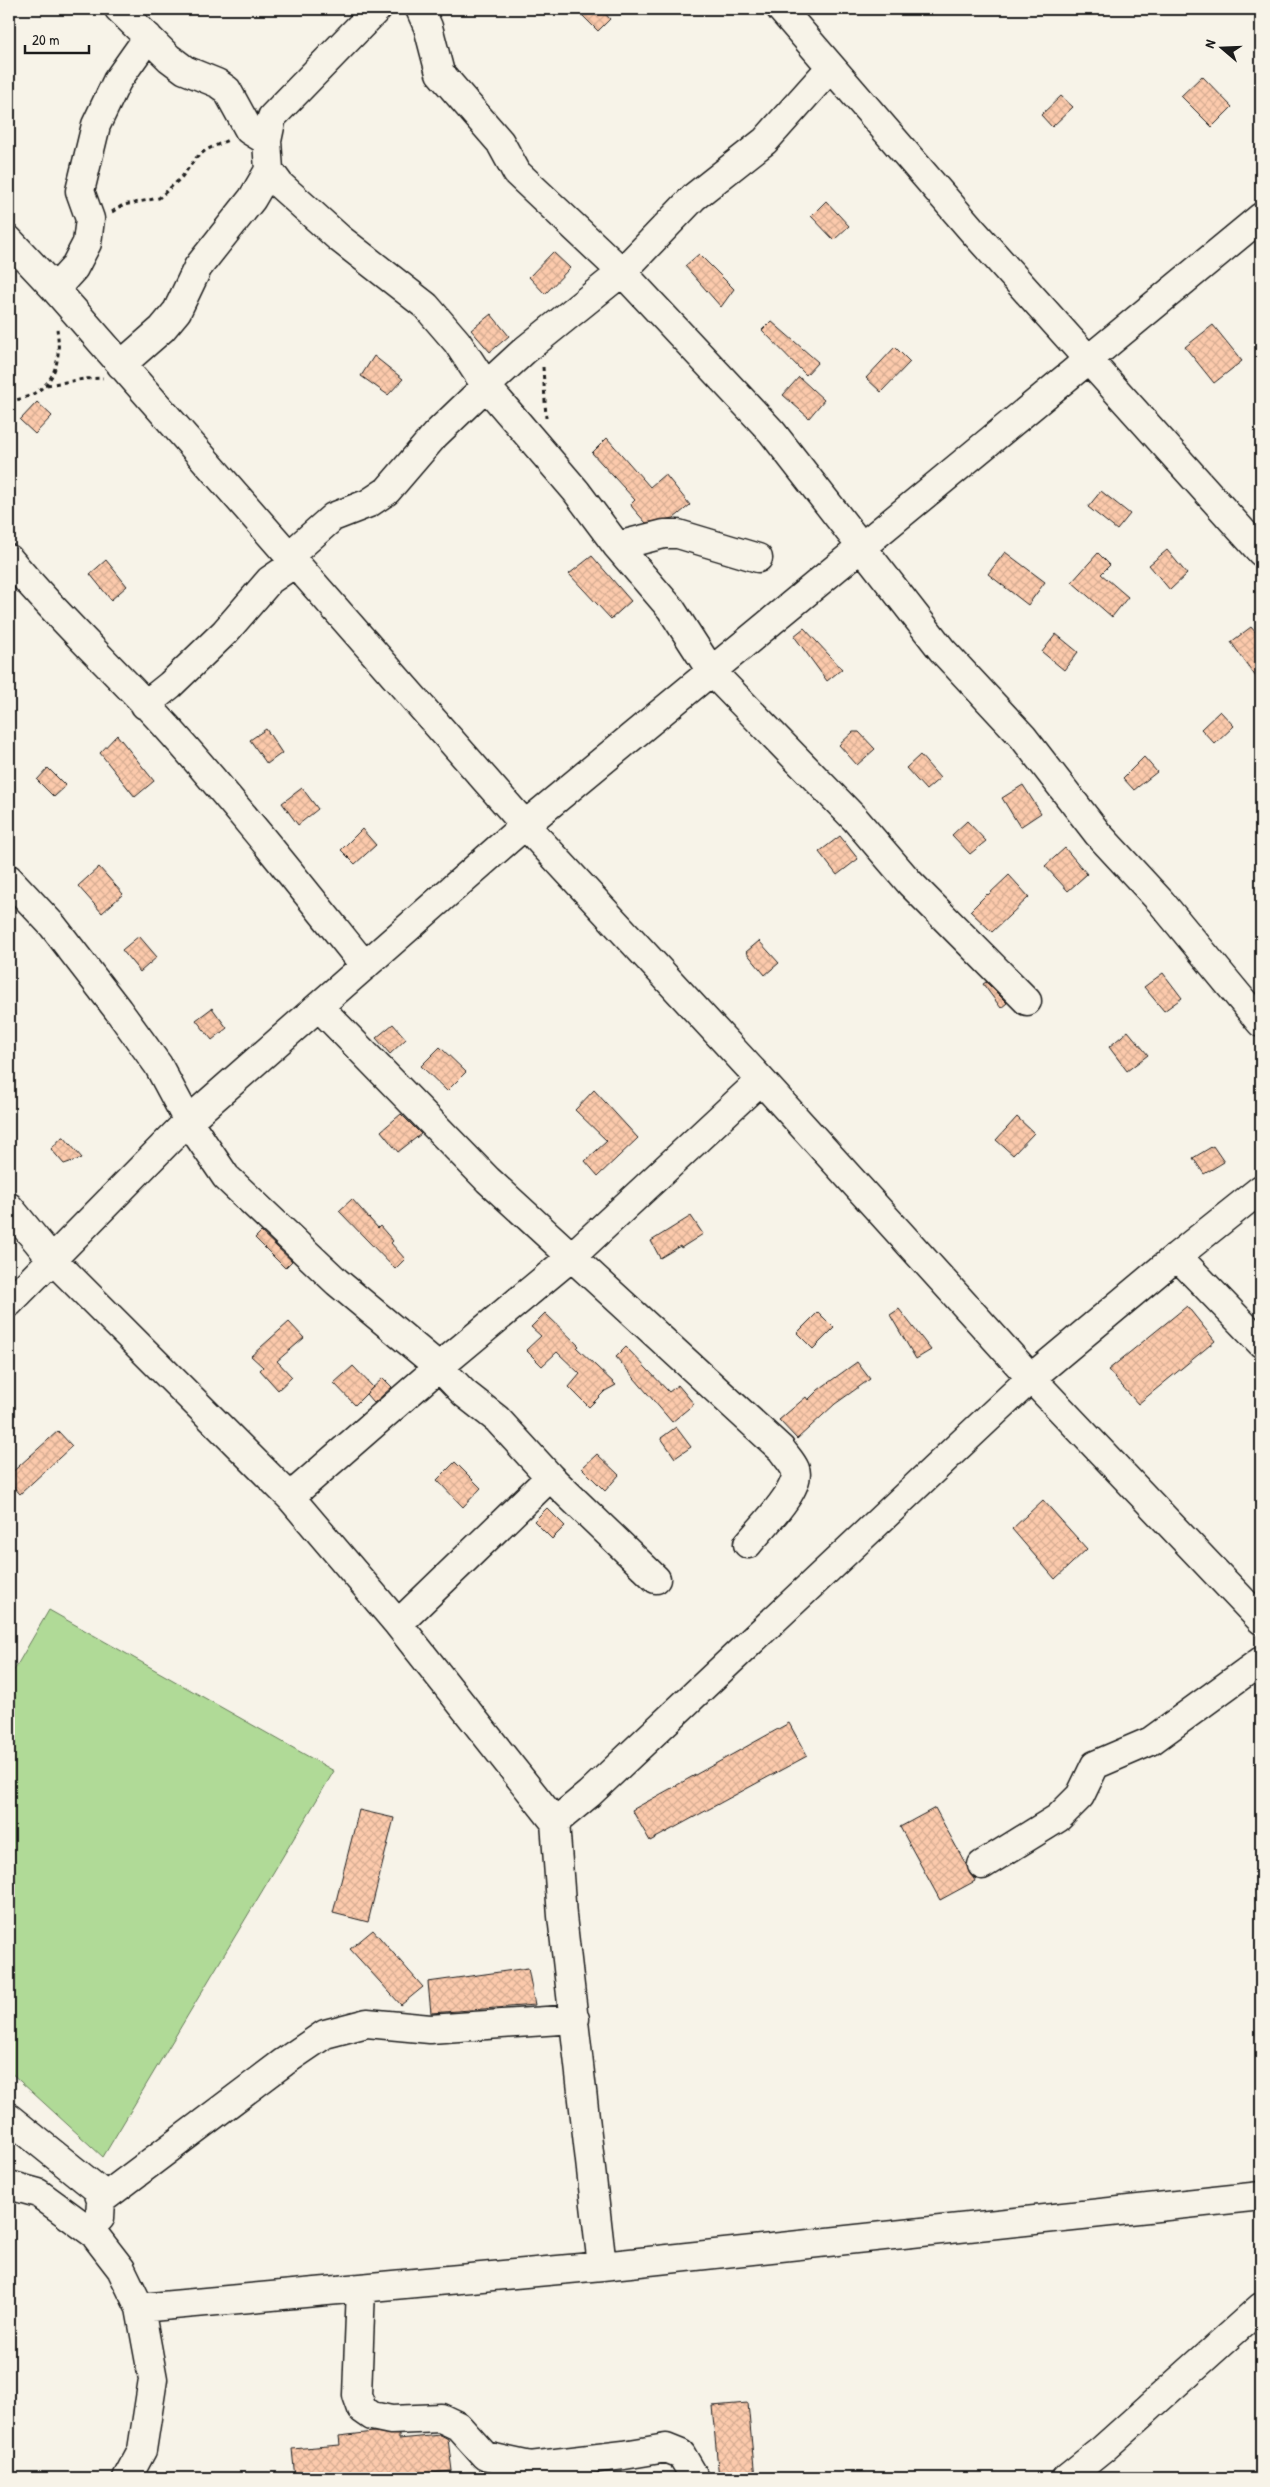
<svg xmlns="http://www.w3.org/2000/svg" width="1270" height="2487" font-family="'Patrick Hand',sans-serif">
  <defs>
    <pattern id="building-cross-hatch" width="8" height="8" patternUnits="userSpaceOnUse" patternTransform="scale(1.25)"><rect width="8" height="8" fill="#fccaac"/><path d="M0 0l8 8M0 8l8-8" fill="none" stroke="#d7ad93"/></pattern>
  </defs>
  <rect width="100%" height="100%" fill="#f7f3e8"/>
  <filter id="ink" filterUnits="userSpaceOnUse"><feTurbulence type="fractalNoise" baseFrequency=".02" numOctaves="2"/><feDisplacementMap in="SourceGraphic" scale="10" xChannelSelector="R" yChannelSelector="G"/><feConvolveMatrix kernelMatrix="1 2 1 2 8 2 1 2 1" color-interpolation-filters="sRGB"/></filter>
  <g filter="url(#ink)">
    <path fill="#b0da97" stroke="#667b5a" d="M 49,1610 L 334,1771 L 103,2157 L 9,2071 L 9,1679 Z"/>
    <path fill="url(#building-cross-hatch)" stroke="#1c1c1c" d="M 576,9 L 601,9 L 610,19 L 598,31 Z
      M 1202,76 L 1232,107 L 1212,127 L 1181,96 Z
      M 1061,96 L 1073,107 L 1052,127 L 1041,115 Z
      M 826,201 L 849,226 L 834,240 L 811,216 Z
      M 553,252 L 570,268 L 545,294 L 529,277 Z
      M 699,254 L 734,289 L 721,307 L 685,266 Z
      M 491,314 L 509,336 L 490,352 L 471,330 Z
      M 771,321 L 818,362 L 806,375 L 762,330 Z
      M 1213,325 L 1242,361 L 1214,383 L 1185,347 Z
      M 895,347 L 910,362 L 881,392 L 866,378 Z
      M 374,356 L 403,379 L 388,395 L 361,376 Z
      M 799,377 L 824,400 L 809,418 L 783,395 Z
      M 37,402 L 52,416 L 35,434 L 20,420 Z
      M 607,438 L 650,487 L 665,474 L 690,505 L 674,518 L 646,523 L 632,507 L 631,504 L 635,500 L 592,453 Z
      M 1101,491 L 1130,514 L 1117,530 L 1088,507 Z
      M 1167,550 L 1187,574 L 1170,590 L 1149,565 Z
      M 1005,552 L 1045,582 L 1028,605 L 988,574 Z
      M 1098,553 L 1110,565 L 1101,574 L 1128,597 L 1112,617 L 1072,582 Z
      M 592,556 L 631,601 L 611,619 L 569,574 Z
      M 106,560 L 127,586 L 111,600 L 90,574 Z
      M 1251,627 L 1261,639 L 1261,684 L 1231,642 Z
      M 804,628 L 842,669 L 827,681 L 794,636 Z
      M 1056,634 L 1078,652 L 1064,670 L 1042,652 Z
      M 1220,711 L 1234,726 L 1215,744 L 1201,729 Z
      M 266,729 L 282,753 L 267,764 L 250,740 Z
      M 853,732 L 859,732 L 875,749 L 857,765 L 839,745 Z
      M 117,735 L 154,781 L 135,797 L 100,753 Z
      M 920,755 L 940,778 L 926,790 L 906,768 Z
      M 1144,757 L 1157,772 L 1134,790 L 1123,778 Z
      M 48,768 L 66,786 L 54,797 L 37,780 Z
      M 1023,785 L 1041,813 L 1020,827 L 1002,798 Z
      M 302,788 L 318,809 L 298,825 L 282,803 Z
      M 967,821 L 986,841 L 970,854 L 952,835 Z
      M 362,829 L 376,845 L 355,864 L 341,850 Z
      M 840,836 L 858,859 L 837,875 L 819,852 Z
      M 1065,848 L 1087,874 L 1068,891 L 1045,866 Z
      M 99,867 L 123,894 L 102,913 L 78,886 Z
      M 1009,875 L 1029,897 L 992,932 L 970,911 L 987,894 L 988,895 Z
      M 139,936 L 157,957 L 140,972 L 122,950 Z
      M 759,941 L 779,963 L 765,975 L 746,952 Z
      M 1163,973 L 1182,998 L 1164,1011 L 1144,987 Z
      M 986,982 L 1007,1003 L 1001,1008 L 983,984 Z
      M 212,1008 L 227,1028 L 212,1040 L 196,1020 Z
      M 393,1024 L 406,1039 L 390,1054 L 376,1038 Z
      M 1128,1031 L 1148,1055 L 1127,1071 L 1109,1047 Z
      M 440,1047 L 466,1072 L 447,1091 L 421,1066 Z
      M 594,1090 L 638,1138 L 598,1176 L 585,1161 L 607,1141 L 575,1110 Z
      M 401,1114 L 421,1134 L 398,1152 L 381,1131 Z
      M 1017,1117 L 1034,1133 L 1013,1155 L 996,1140 Z
      M 62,1137 L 64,1137 L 82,1158 L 64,1164 L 51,1149 Z
      M 1213,1146 L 1224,1162 L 1204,1174 L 1193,1158 Z
      M 352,1199 L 378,1228 L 380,1226 L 393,1241 L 391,1243 L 405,1259 L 395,1269 L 339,1211 Z
      M 691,1216 L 703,1234 L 681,1248 L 680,1246 L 660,1258 L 651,1241 Z
      M 261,1232 L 292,1261 L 285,1268 L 255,1238 Z
      M 1187,1306 L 1215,1341 L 1138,1404 L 1108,1370 Z
      M 899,1309 L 931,1350 L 916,1359 L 890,1315 Z
      M 818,1312 L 834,1328 L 813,1349 L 797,1333 Z
      M 545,1313 L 579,1346 L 577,1348 L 616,1385 L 605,1391 L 589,1407 L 569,1387 L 580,1374 L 557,1352 L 542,1366 L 526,1350 L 541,1336 L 531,1327 Z
      M 289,1322 L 304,1338 L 277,1361 L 292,1377 L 278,1390 L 260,1370 L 263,1367 L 251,1356 Z
      M 626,1347 L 669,1392 L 678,1385 L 694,1404 L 672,1422 L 616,1357 Z
      M 857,1362 L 870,1379 L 835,1404 L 797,1439 L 779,1420 L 806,1397 L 808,1400 L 818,1390 Z
      M 353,1366 L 373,1387 L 355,1405 L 334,1383 Z
      M 383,1378 L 392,1387 L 374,1403 L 366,1394 Z
      M 676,1427 L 691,1447 L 675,1458 L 661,1438 Z
      M 58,1431 L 72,1446 L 20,1494 L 9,1482 L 9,1475 Z
      M 597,1454 L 619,1475 L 605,1491 L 582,1468 Z
      M 455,1462 L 481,1488 L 463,1507 L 437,1480 Z
      M 1043,1500 L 1087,1549 L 1055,1579 L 1012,1529 Z
      M 547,1508 L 565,1526 L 552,1539 L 534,1521 Z
      M 789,1723 L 807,1756 L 650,1841 L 632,1810 Z
      M 935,1808 L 975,1881 L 940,1900 L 900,1827 Z
      M 359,1810 L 394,1818 L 368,1922 L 333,1913 Z
      M 373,1930 L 423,1987 L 401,2005 L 350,1949 Z
      M 528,1968 L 535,2005 L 431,2013 L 428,1982 Z
      M 748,2403 L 755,2478 L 719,2478 L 712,2406 Z
      M 374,2432 L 399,2435 L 399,2439 L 441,2435 L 448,2439 L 452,2471 L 377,2478 L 295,2478 L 292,2449 L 340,2445 L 339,2436 Z"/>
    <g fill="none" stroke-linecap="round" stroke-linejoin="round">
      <g stroke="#1c1c1c" stroke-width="31">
        <path id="minor" d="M 119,9 L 169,58 L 185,70 L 217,83 L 227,90 L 249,130 L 267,141
          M 420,9 L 428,27 L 440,73 L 500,142 L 517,173 L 622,272 L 524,351 L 486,386 L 576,491 L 617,546 L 671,609 L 711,671 L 855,819 L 910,883 L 1027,1001
          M 781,9 L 972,230 L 1261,552
          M 831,67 L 765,141 L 694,197 L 622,272 L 772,432 L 942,650 L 1023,737 L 1098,834 L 1161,902 L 1261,1023
          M 269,170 L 280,185 L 339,238 L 426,306 L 457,342 L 486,386 L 435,435 L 387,491 L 369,503 L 333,517 L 289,556
          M 9,240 L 55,289 L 525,825 L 761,1080 L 1031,1378 L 1261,1620
          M 55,289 L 74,268 L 87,243 L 90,219 L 80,191 L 96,125 L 117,81 L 148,37
          M 121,365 L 162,329 L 177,311 L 198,267 L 252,199 L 269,170 L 267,141 L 272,117 L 377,9
          M 617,546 L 664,534 L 678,534 L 758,558
          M 9,559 C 58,618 115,670 167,727 C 236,804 300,885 365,966
          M 145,705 L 170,685 L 225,632 L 270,580 L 295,563
          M 9,879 L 53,926 L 118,1010 L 158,1065 L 188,1121 L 226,1177 L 337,1282 L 439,1367 L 464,1393 L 497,1419 L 550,1477 L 656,1579
          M 319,1007 L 488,1180 L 781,1449 C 785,1455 792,1462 795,1469 C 803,1487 760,1529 748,1544
          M 9,1207 L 51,1258 L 290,1497 L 398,1624 L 555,1822 L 562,1916 L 602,2266
          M 1177,1256 L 1261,1343
          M 9,1303 L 188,1121 L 525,825 L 1261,217
          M 290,1497 L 439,1367 L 570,1258 L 761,1080
          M 398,1624 L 550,1477
          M 555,1822 L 589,1794 L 1031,1378 L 1177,1256 L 1261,1189
          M 982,1865 L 1058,1818 L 1080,1796 L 1095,1765 L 1151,1741 L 1261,1661
          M 9,2118 L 97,2189 L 101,2200 L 100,2218
          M 9,2185 L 38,2193 L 94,2234 L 121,2269 L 140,2308 L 153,2379 L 142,2450 L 127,2478
          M 101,2200 L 284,2062 L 325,2034 L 367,2023 L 430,2029 L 575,2019
          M 361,2288 L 357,2395 L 362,2409 L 372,2416 L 391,2420 L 441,2418 L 458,2426 L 485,2456 L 530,2466 L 624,2455 L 666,2448 L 681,2454 L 695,2478
          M 140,2308 L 602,2266 L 1261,2196
          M 1067,2478 L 1103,2449 L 1261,2307"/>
      </g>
      <path stroke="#1c1c1c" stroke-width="3" stroke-dasharray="4 4" stroke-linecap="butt" d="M 112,212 L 123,205 L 159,198 L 181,178 L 196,158 L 206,150 L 228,140
        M 543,367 L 546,418
        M 47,385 L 84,379 L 103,378
        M 9,401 C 50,396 63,368 57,329"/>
      <use href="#minor" stroke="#f7f3e8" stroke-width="28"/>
    </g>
  </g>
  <rect width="1270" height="2487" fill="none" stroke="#f7f3e8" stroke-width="30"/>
  <rect x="15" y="15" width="1240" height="2457" fill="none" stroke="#1c1c1c" stroke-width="2" filter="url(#ink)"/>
  <g transform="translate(1222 48) rotate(289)" stroke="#f7f3e8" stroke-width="4" paint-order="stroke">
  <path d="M0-4L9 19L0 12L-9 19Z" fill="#1c1c1c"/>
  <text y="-8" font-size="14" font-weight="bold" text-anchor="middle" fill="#1c1c1c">N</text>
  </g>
  <path d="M25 45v8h64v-8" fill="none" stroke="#1c1c1c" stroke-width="2.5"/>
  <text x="32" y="45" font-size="15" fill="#1c1c1c" stroke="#f7f3e8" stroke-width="4" paint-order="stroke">20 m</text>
</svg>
